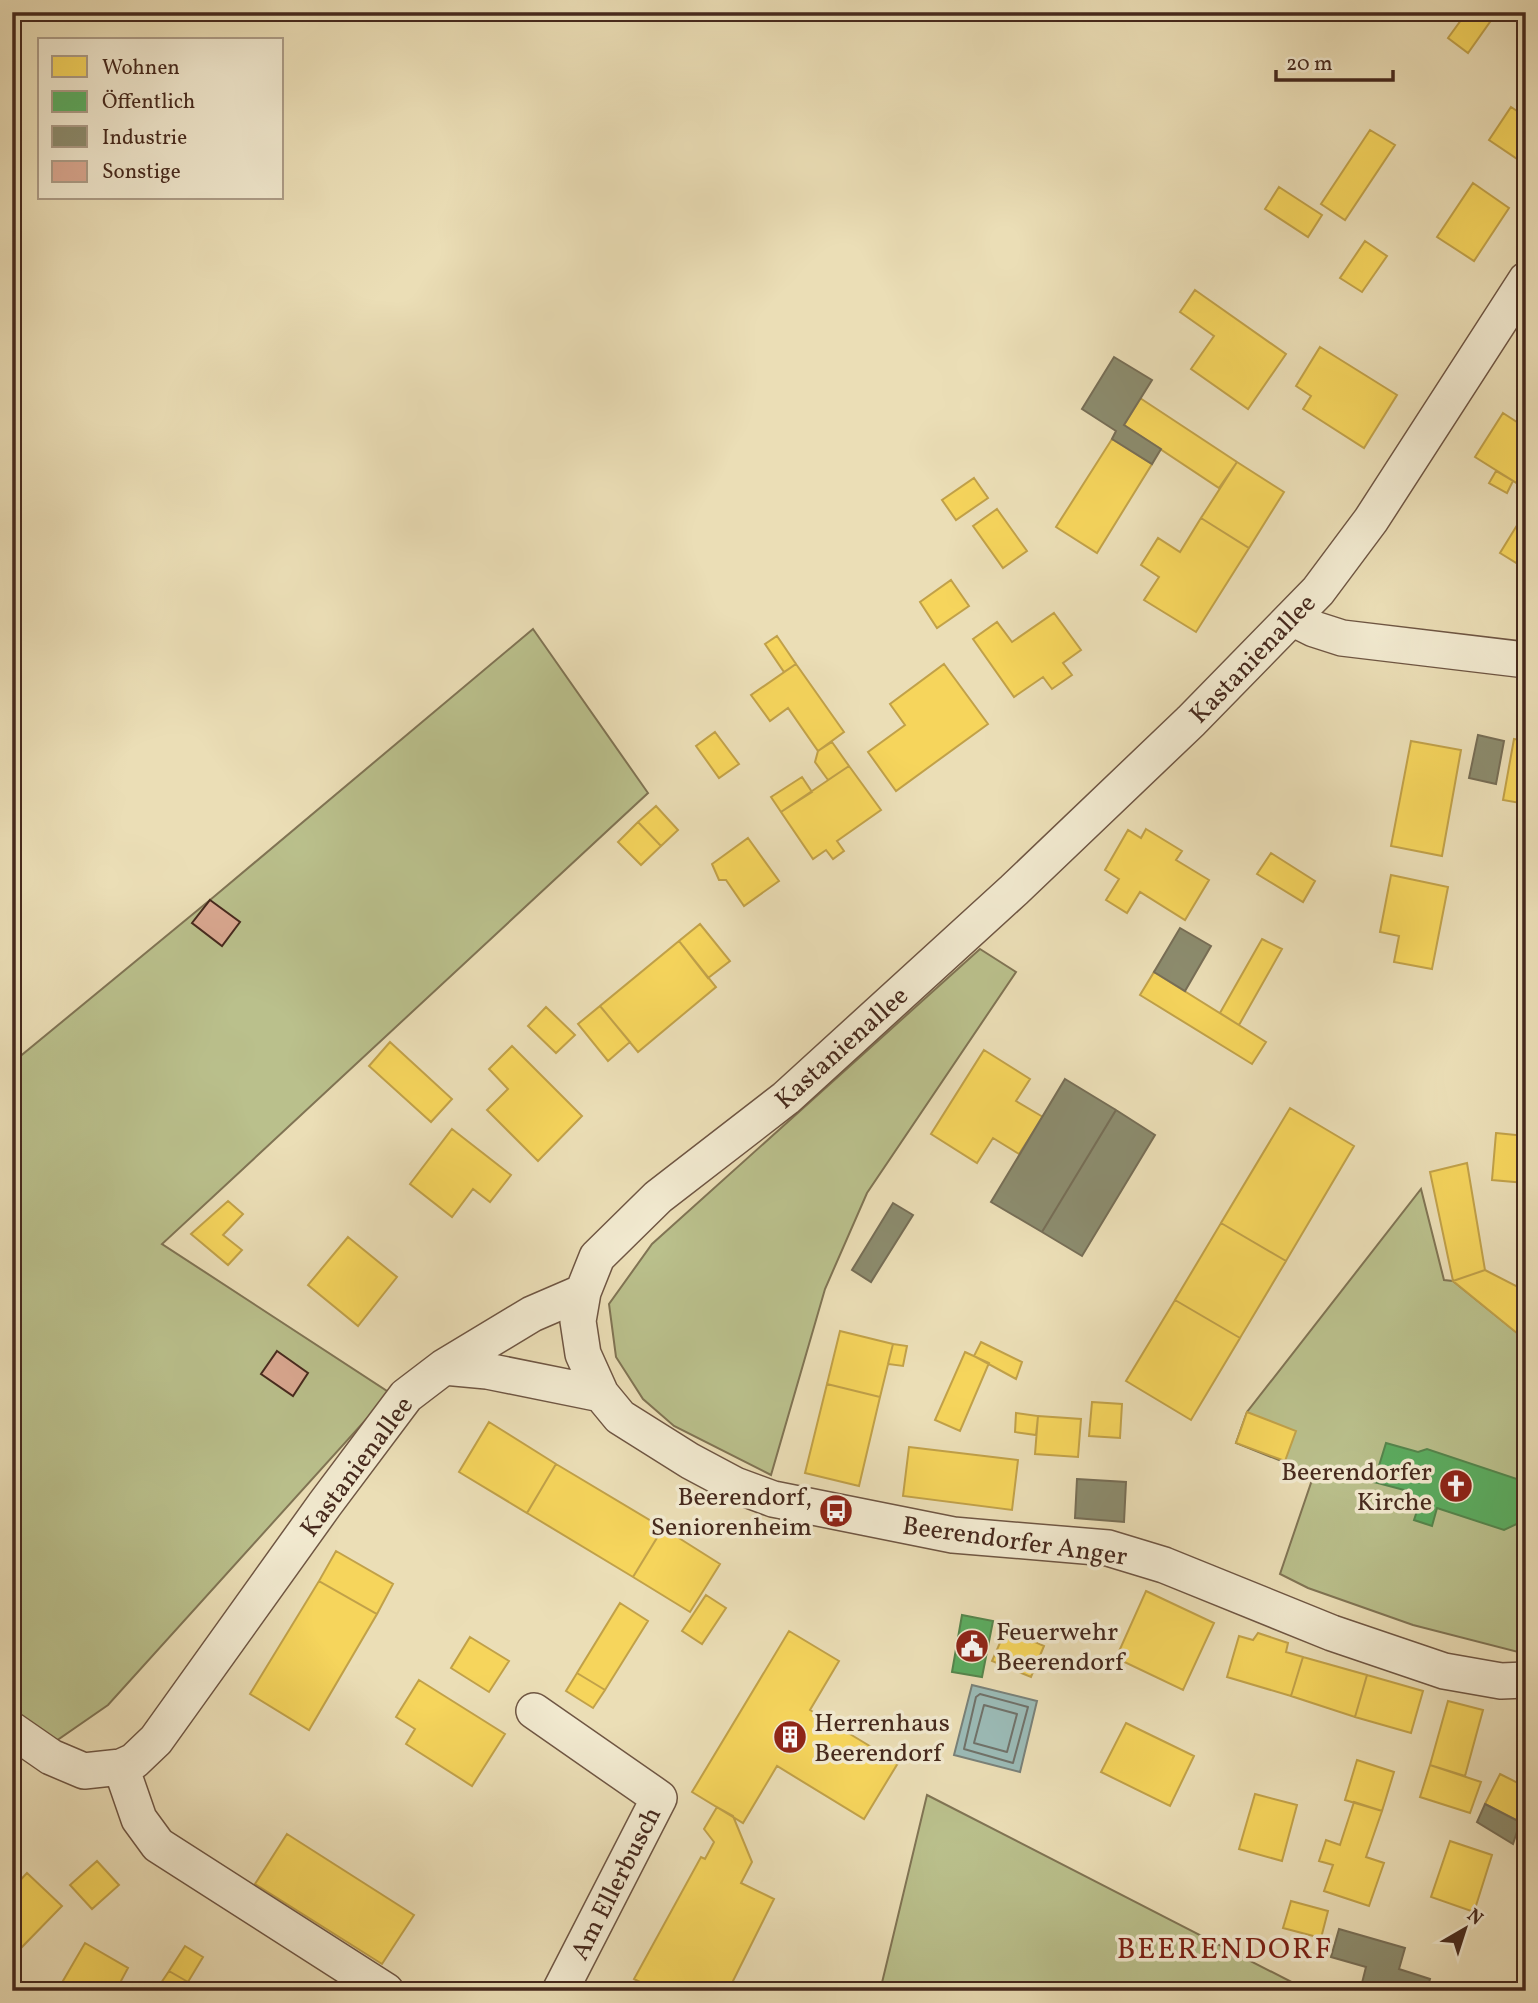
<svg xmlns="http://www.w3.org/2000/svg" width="1538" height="2003" font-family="Vollkorn,serif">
  <rect width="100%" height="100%" fill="#ebdeb6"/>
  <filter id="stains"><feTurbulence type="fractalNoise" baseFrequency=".00286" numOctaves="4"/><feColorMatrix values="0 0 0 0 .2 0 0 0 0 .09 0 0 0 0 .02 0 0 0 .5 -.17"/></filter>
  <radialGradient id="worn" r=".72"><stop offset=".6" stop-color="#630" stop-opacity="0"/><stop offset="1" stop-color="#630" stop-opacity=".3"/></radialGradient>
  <path fill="#bac08c" stroke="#807454" stroke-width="2" d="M 533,629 L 648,793 L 162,1244 L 390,1393 L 108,1705 L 56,1741 L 12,1711 L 12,1063 L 210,900 Z
    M 980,949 L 1016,972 L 867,1193 L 825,1289 L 771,1475 L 674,1426 L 643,1399 L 616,1357 L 609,1304 L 652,1244 Z
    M 1421,1189 L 1444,1280 L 1453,1281 L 1526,1340 L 1526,1654 L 1413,1625 L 1308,1588 L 1280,1574 L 1314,1474 L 1236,1443 L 1247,1412 Z
    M 927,1795 L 1309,1991 L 880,1991 Z"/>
  <path fill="#9bbbb7" stroke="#798179" stroke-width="2" d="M 972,1685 L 1037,1701 L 1020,1772 L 954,1755 Z"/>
  <path fill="#f6d55c" stroke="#c1a149" stroke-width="2" d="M 1467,12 L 1497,12 L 1468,53 L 1448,38 Z
    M 1511,107 L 1526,117 L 1526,165 L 1489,140 Z
    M 1370,130 L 1395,145 L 1345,220 L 1321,204 Z
    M 1473,183 L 1509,208 L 1474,261 L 1437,237 Z
    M 1279,187 L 1322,215 L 1308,237 L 1265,209 Z
    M 1365,241 L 1387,256 L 1362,292 L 1340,278 Z
    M 1195,290 L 1286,354 L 1248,409 L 1191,369 L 1214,336 L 1180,312 Z
    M 1320,347 L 1397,395 L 1364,448 L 1303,409 L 1311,396 L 1296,386 Z
    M 1140,398 L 1237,462 L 1219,488 L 1124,425 Z
    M 1503,413 L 1526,428 L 1526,489 L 1475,457 Z
    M 1112,439 L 1152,464 L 1097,553 L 1056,527 Z
    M 1237,462 L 1284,492 L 1249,548 L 1201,518 Z
    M 1496,471 L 1513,481 L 1507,493 L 1489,483 Z
    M 974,478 L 988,498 L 956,520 L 942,500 Z
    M 997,509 L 1027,551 L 1003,568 L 973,526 Z
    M 1201,518 L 1249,548 L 1196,632 L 1144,600 L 1159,577 L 1141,565 L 1158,538 L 1180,552 Z
    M 1519,522 L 1526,526 L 1526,569 L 1500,553 Z
    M 951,580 L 969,606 L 937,628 L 920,602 Z
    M 1054,613 L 1081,650 L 1063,663 L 1072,675 L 1052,689 L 1043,677 L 1014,697 L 973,639 L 997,622 L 1012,642 Z
    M 777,636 L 796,664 L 784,672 L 765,644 Z
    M 796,664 L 844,732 L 818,751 L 788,708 L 770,721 L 751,695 Z
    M 944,664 L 988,724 L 896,791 L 868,752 L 905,725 L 890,704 Z
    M 715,732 L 739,764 L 719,778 L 696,746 Z
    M 1514,739 L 1526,741 L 1526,804 L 1503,800 Z
    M 1411,741 L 1461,750 L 1442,856 L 1391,846 Z
    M 832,742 L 849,766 L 828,780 L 815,762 L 818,751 Z
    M 849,766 L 881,810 L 837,841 L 844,851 L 833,859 L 826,850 L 813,859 L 781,812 Z
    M 802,777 L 812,792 L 781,812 L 771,797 Z
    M 656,806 L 678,830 L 661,846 L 638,822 Z
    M 638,822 L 661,846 L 641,865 L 618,842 Z
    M 1146,829 L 1182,851 L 1176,860 L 1209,880 L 1185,920 L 1140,892 L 1127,913 L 1106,900 L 1119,879 L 1105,870 L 1128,830 L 1141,838 Z
    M 748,838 L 779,881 L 744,906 L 726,880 L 719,880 L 712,864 Z
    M 1271,853 L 1315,881 L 1303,902 L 1257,874 Z
    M 1391,875 L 1448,887 L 1432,969 L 1394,962 L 1399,936 L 1380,932 Z
    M 700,924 L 730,961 L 708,978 L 679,941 Z
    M 1262,939 L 1282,949 L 1239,1025 L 1220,1013 Z
    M 679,941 L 716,987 L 638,1052 L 600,1006 Z
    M 1154,972 L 1266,1042 L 1252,1064 L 1140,995 Z
    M 600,1006 L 630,1042 L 608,1061 L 578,1024 Z
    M 546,1007 L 575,1035 L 556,1053 L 528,1026 Z
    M 390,1042 L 452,1099 L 431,1122 L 369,1066 Z
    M 512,1046 L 582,1116 L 538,1161 L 487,1110 L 508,1089 L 489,1069 Z
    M 984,1050 L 1030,1079 L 1016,1101 L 1043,1117 L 1019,1154 L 993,1138 L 977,1163 L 931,1134 Z
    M 1290,1108 L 1354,1146 L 1286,1261 L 1221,1223 Z
    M 452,1129 L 511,1175 L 490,1202 L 473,1189 L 452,1217 L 410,1184 Z
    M 1496,1133 L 1526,1136 L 1526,1183 L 1492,1180 Z
    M 1467,1163 L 1485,1270 L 1453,1281 L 1430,1172 Z
    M 228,1201 L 243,1214 L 223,1235 L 242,1250 L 228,1265 L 191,1234 Z
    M 1221,1223 L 1286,1261 L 1240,1338 L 1175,1300 Z
    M 348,1237 L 397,1277 L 358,1326 L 308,1285 Z
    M 1485,1270 L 1526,1291 L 1526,1335 L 1523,1338 L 1453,1281 Z
    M 1175,1300 L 1240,1338 L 1191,1420 L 1126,1381 Z
    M 840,1331 L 893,1344 L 880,1397 L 827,1384 Z
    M 981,1342 L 1022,1362 L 1016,1379 L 974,1356 Z
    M 893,1344 L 907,1346 L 903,1366 L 888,1364 Z
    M 965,1352 L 989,1363 L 960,1431 L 935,1420 Z
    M 827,1384 L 880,1397 L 859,1486 L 805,1473 Z
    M 1092,1402 L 1122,1404 L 1120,1438 L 1089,1436 Z
    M 1247,1412 L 1296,1431 L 1285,1461 L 1236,1443 Z
    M 1016,1413 L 1038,1416 L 1036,1435 L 1015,1432 Z
    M 1038,1416 L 1081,1419 L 1078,1457 L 1035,1454 Z
    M 489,1422 L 556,1464 L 527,1513 L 459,1472 Z
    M 909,1447 L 1018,1460 L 1012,1510 L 903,1496 Z
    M 556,1464 L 663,1528 L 633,1577 L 527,1513 Z
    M 663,1528 L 720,1564 L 690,1612 L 633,1577 Z
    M 336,1551 L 393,1584 L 377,1614 L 319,1581 Z
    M 319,1581 L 377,1614 L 309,1730 L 250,1694 Z
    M 1146,1591 L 1214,1623 L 1183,1690 L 1116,1658 Z
    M 706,1595 L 726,1608 L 702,1644 L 682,1631 Z
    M 620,1603 L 648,1621 L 605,1690 L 577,1673 Z
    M 1006,1629 L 1044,1646 L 1031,1677 L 992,1661 Z
    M 789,1631 L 839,1661 L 810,1710 L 898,1763 L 864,1819 L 777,1766 L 743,1823 L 692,1792 Z
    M 1258,1633 L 1288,1643 L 1286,1652 L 1303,1657 L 1291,1696 L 1227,1677 L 1239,1636 L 1253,1640 Z
    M 470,1637 L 509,1661 L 489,1692 L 451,1668 Z
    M 1303,1657 L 1367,1675 L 1355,1717 L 1291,1696 Z
    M 577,1673 L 605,1690 L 593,1708 L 566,1691 Z
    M 1367,1675 L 1423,1691 L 1411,1733 L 1355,1717 Z
    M 419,1680 L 505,1734 L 472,1786 L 406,1744 L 415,1729 L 396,1717 Z
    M 1448,1701 L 1483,1710 L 1465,1776 L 1430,1765 Z
    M 1126,1723 L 1194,1756 L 1170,1806 L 1101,1772 Z
    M 1357,1760 L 1394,1772 L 1382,1811 L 1345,1800 Z
    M 1430,1765 L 1481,1782 L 1470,1813 L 1420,1797 Z
    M 1500,1774 L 1526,1787 L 1526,1811 L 1520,1822 L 1485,1804 Z
    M 1255,1794 L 1297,1805 L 1282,1861 L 1239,1849 Z
    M 1354,1802 L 1382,1811 L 1366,1857 L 1384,1863 L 1369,1906 L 1324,1891 L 1333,1865 L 1319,1861 L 1326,1840 L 1340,1845 Z
    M 717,1807 L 733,1816 L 752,1862 L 741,1883 L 774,1899 L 728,1991 L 636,1991 L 640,1982 L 634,1979 L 701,1857 L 705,1859 L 714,1842 L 704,1829 Z
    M 287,1834 L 414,1915 L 382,1964 L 255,1884 Z
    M 1450,1841 L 1492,1855 L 1474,1912 L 1431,1897 Z
    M 97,1861 L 119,1885 L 92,1909 L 70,1885 Z
    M 27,1873 L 62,1906 L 21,1948 L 12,1940 L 12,1889 Z
    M 1291,1901 L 1328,1911 L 1321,1938 L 1283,1928 Z
    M 85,1943 L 128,1968 L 121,1981 L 132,1987 L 130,1991 L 67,1991 L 60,1986 Z
    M 185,1946 L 203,1957 L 188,1982 L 169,1971 Z
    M 169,1971 L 188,1982 L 183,1991 L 157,1989 Z"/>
  <path fill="#5aae61" stroke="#54864d" stroke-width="2" d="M 1386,1443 L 1418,1452 L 1427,1449 L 1520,1480 L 1526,1490 L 1526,1512 L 1523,1521 L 1504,1530 L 1437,1508 L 1432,1526 L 1414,1520 L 1420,1502 L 1409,1499 L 1408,1491 L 1374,1482 Z
    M 962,1615 L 993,1621 L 982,1677 L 952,1672 Z"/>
  <path fill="#8c8c6e" stroke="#776e56" stroke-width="2" d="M 1114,357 L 1152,380 L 1124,425 L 1161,449 L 1152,464 L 1112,439 L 1116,431 L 1082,409 Z
    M 1478,735 L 1504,741 L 1496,784 L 1469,778 Z
    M 1180,928 L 1211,946 L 1185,991 L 1154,972 Z
    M 1065,1079 L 1116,1110 L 1042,1232 L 991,1202 Z
    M 1116,1110 L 1155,1135 L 1082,1256 L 1042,1232 Z
    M 893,1203 L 913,1215 L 871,1282 L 852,1270 Z
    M 1077,1479 L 1126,1482 L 1124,1522 L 1075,1518 Z
    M 1485,1804 L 1520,1822 L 1513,1844 L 1477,1822 Z
    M 1339,1929 L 1405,1948 L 1399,1969 L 1430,1979 L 1427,1991 L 1374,1991 L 1361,1987 L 1366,1967 L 1331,1957 Z"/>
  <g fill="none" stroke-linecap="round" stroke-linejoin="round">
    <path stroke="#70726a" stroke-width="2" d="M 980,1694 L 1028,1707 L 1013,1763 L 964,1749 L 976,1697 Z
      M 984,1705 L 1017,1714 L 1007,1752 L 974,1743 Z"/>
  </g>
  <path fill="#daa891" stroke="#46291d" stroke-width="2" d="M 210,900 L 240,922 L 222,946 L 192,923 Z
    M 277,1351 L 308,1373 L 293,1396 L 261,1374 Z"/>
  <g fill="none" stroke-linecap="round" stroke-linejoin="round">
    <g stroke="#6f5643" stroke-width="38">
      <path id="minor" d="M 1526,280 L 1371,520 L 1318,591 L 1191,721 L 1014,890 L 786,1098 L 658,1197 L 597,1257 L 583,1292 L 578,1321 L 583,1354 L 601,1394 L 620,1417 L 690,1461 L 735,1485 L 773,1499 L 953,1535 L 1108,1548 L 1164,1565 L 1332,1633 L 1444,1671 L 1501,1681 L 1526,1680
        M 1292,618 L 1314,629 L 1342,638 L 1526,660
        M 444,1367 L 487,1371 L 601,1394
        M 534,1711 L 659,1798 L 560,1991
        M 12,1730 L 51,1757 L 84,1771 L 121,1767 L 134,1761 L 156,1740 L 325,1504 L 406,1396 L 444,1367 L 532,1314 L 583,1292
        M 121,1767 L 139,1819 L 158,1845 L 386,1991"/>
    </g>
    <use href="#minor" stroke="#f2ead0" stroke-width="35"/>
  </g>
  <defs>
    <g id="church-disc" transform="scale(1.75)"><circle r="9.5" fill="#8f2418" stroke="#f2ead0"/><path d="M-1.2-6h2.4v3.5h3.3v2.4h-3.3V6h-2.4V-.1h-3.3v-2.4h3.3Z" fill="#fff"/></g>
    <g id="bus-disc" transform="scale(1.75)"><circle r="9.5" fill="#8f2418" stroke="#f2ead0"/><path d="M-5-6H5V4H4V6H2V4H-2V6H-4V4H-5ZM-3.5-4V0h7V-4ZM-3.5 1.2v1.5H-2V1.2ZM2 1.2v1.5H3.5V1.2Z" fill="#fff"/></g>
    <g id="civic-disc" transform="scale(1.75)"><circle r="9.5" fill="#8f2418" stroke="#f2ead0"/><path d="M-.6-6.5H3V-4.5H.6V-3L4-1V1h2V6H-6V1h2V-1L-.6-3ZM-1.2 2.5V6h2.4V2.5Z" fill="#fff"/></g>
    <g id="building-disc" transform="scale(1.75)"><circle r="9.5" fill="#8f2418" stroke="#f2ead0"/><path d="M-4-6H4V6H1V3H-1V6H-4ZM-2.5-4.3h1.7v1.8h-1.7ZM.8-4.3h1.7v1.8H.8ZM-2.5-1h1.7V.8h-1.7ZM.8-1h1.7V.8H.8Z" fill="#fff"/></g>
  </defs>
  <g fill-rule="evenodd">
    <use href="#church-disc" x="1456" y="1486"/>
    <use href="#bus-disc" x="836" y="1511"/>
    <use href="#civic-disc" x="972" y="1646"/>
    <use href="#building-disc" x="790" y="1737"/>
  </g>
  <g text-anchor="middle" stroke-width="7" stroke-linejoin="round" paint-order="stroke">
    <g font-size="26" fill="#46291d" stroke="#f2ead0">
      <text transform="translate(1252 658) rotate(-46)" y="9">Kastanienallee</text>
      <text transform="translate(841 1047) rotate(-42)" y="9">Kastanienallee</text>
      <text transform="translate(356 1466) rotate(-53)" y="9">Kastanienallee</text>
      <text transform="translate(1015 1540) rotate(8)" y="9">Beerendorfer Anger</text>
      <text transform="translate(615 1883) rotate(-63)" y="9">Am Ellerbusch</text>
    </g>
    <g font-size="26" fill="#46291d" stroke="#f2ead0" text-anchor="end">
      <text x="1432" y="1480">Beerendorfer<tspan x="1432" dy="30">Kirche</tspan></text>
      <text x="812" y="1505">Beerendorf,<tspan x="812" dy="30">Seniorenheim</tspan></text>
      <text x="996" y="1640" text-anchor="start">Feuerwehr<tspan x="996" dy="30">Beerendorf</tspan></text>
      <text x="814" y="1731" text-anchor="start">Herrenhaus<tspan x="814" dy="30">Beerendorf</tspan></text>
    </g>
    <g font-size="30" letter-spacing="2" fill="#7a1f14" stroke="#f2ead0">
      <text x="1225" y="1958">BEERENDORF</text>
    </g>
  </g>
  <rect width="1538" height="2003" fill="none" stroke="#ebdeb6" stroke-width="42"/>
  <rect x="14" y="14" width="1510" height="1975" fill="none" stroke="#46291d" stroke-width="3.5"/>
  <rect x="21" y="21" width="1496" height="1961" fill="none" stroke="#46291d" stroke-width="2"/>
  <rect x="38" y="38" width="245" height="161" fill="#f2ead0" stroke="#ad9d88" stroke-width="2"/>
  <rect x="52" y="56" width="35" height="21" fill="#f6d55c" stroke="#ad9d88" stroke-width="2"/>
  <text x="102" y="74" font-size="21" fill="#46291d">Wohnen</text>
  <rect x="52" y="91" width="35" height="21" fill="#5aae61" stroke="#ad9d88" stroke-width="2"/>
  <text x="102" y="108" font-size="21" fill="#46291d">Öffentlich</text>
  <rect x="52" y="126" width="35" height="21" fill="#8c8c6e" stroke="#ad9d88" stroke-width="2"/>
  <text x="102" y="144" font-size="21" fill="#46291d">Industrie</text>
  <rect x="52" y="161" width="35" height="21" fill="#daa891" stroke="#ad9d88" stroke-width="2"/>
  <text x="102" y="178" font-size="21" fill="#46291d">Sonstige</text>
  <g transform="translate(1465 1929) rotate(39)" stroke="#f2ead0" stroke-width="5" paint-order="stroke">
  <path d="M0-5L12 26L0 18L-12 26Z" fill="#46291d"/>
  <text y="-10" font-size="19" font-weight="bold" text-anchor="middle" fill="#46291d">N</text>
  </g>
  <path d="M1276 70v10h117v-10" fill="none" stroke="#46291d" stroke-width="3.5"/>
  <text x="1286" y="70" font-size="21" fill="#46291d" stroke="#f2ead0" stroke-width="5" paint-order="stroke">20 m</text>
  <rect width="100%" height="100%" filter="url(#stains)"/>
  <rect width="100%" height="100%" fill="url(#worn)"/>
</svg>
